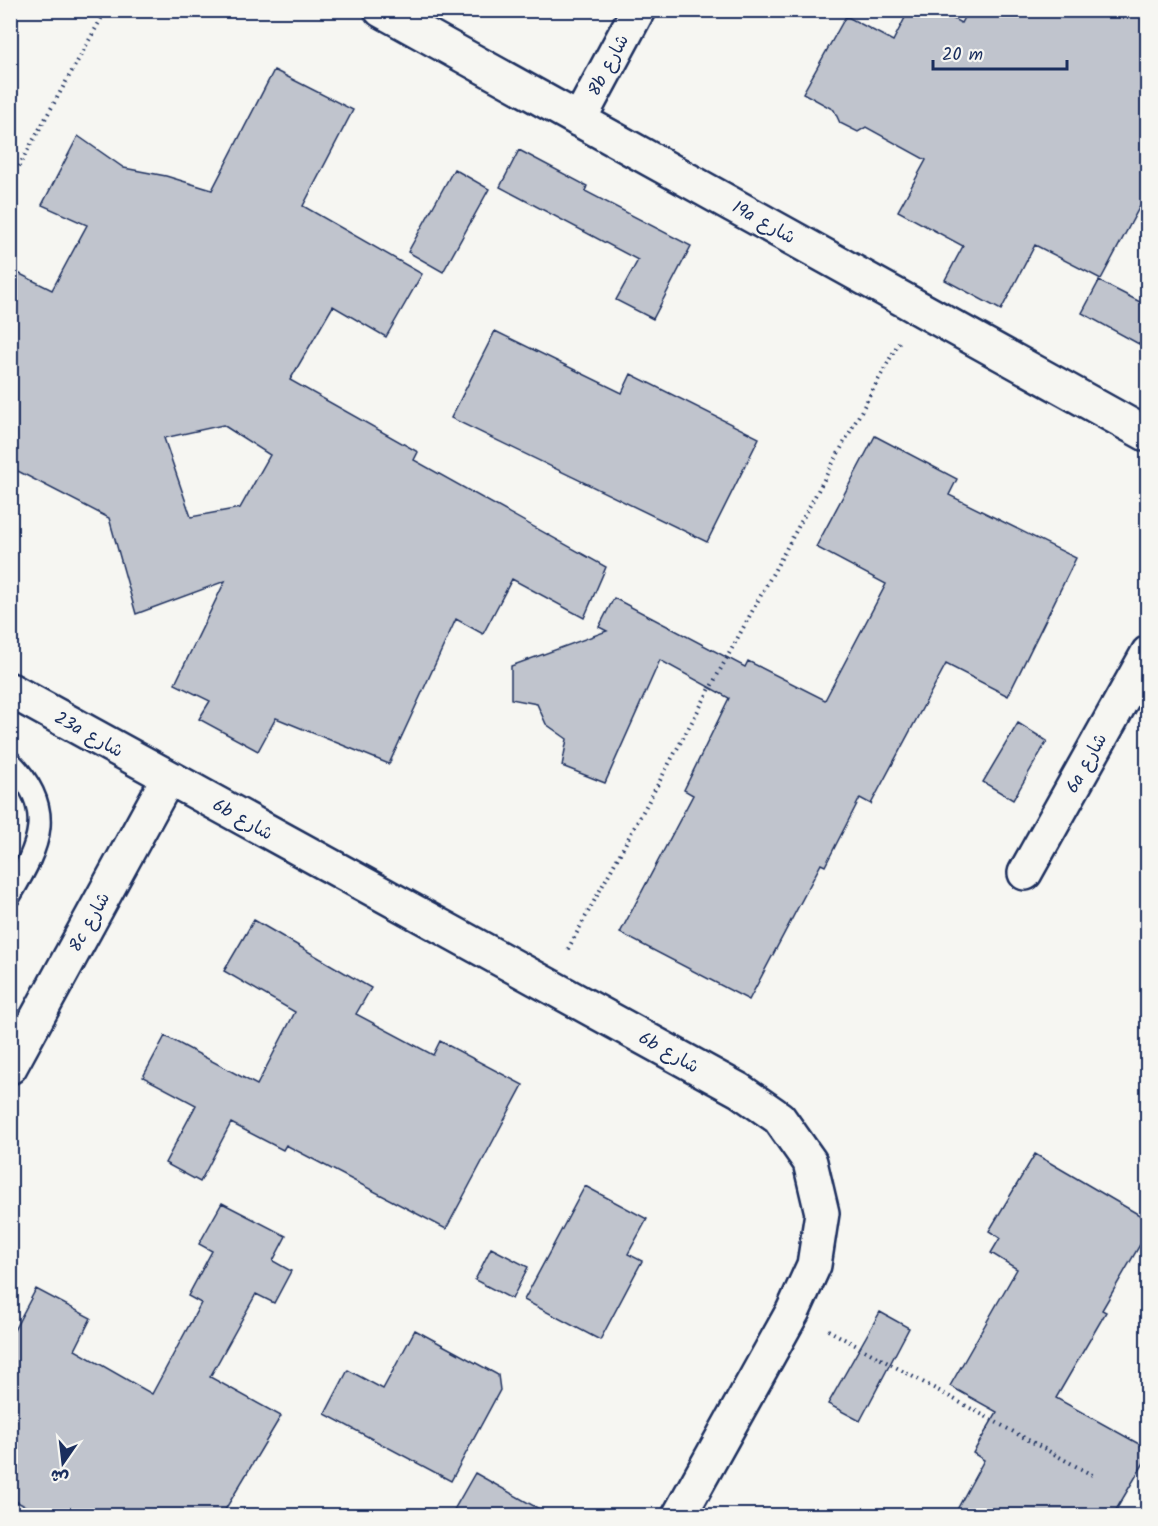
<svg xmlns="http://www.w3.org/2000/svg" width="1158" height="1526" font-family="Kalam,'Playpen Sans Arabic',sans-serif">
  <rect width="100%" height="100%" fill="#f6f6f2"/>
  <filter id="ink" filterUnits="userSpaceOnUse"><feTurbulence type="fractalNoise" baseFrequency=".0167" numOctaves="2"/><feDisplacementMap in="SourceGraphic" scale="12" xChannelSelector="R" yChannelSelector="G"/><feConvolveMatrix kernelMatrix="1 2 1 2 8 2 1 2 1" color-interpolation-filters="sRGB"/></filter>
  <g filter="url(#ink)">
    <path fill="#c0c4cd" stroke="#1b2f5e" stroke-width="1.5" fill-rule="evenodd" d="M 909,10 L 937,10 L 961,23 L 968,10 L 1148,10 L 1148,191 L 1101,279 L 1035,245 L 1001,310 L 945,280 L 963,246 L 898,211 L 926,160 L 866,127 L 858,132 L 840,123 L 834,110 L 803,93 L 846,16 L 893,41 Z
      M 274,70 L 353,110 L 303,206 L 422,274 L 386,337 L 333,306 L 290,380 L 418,452 L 414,460 L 606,567 L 584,618 L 512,579 L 483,634 L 456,619 L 389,764 L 276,718 L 258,751 L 199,719 L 210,701 L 175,684 L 225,581 L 136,614 L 109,518 L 10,467 L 10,269 L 52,290 L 87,225 L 42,205 L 78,136 L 124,168 L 166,176 L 212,190 ZM 223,425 L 270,455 L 240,508 L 191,517 L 164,438 Z
      M 519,150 L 587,186 L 585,191 L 691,246 L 653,319 L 616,300 L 638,260 L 500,187 Z
      M 454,169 L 489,189 L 443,272 L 408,252 Z
      M 1099,281 L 1148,306 L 1148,349 L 1082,313 Z
      M 495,331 L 622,393 L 631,374 L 759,438 L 707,542 L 451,418 Z
      M 875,436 L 957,479 L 949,495 L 1076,558 L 1008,696 L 946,664 L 871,804 L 860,798 L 825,866 L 821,864 L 749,1000 L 620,933 L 693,795 L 684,790 L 729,698 L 660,660 L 605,783 L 562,766 L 567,739 L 546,724 L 537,704 L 511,699 L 511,666 L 607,631 L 599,627 L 614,598 L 745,667 L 748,661 L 825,700 L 886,584 L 816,547 Z
      M 1018,723 L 1047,741 L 1013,800 L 983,782 Z
      M 254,920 L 371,988 L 356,1014 L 433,1055 L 440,1041 L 523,1085 L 446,1229 L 286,1145 L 283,1150 L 231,1123 L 200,1182 L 165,1163 L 196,1105 L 143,1077 L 165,1036 L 257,1085 L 295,1012 L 224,971 Z
      M 1035,1154 L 1148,1220 L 1148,1231 L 1102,1310 L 1106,1312 L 1056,1398 L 1148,1449 L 1148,1456 L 1113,1515 L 954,1515 L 984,1460 L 973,1453 L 997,1412 L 950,1386 L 1017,1269 L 991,1253 L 1000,1238 L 989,1231 Z
      M 585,1186 L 647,1219 L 628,1254 L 642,1261 L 600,1340 L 524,1300 Z
      M 222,1203 L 286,1236 L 273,1261 L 291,1271 L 274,1303 L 256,1294 L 210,1377 L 281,1416 L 222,1515 L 41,1515 L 10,1498 L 10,1338 L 36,1289 L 91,1318 L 75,1350 L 152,1394 L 201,1303 L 188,1296 L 212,1251 L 199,1244 Z
      M 491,1248 L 528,1267 L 512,1299 L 475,1280 Z
      M 880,1312 L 909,1328 L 860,1421 L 828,1404 Z
      M 415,1330 L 498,1375 L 500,1390 L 451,1481 L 325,1414 L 348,1370 L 383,1389 Z
      M 475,1473 L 550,1515 L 451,1515 Z"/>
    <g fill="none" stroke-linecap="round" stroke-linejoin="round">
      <g stroke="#1b2f5e" stroke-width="26">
        <path id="lane" d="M 10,762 C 57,809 40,845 10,895"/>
      </g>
      <g stroke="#1b2f5e" stroke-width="38">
        <path id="street" d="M 381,10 L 1148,435
          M 579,120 L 638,10
          M 10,690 L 739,1090 L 779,1118 L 810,1162 L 822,1213 L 814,1265 L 793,1311 L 679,1516
          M 1025,873 L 1148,653
          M 10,1067 L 168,778"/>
      </g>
      <path stroke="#1b2f5e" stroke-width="4" stroke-dasharray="1.5 4.5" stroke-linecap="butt" d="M 10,182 L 106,10
        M 568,949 L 899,342
        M 828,1330 L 1094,1476"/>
      <use href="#lane" stroke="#f6f6f2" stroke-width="21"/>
      <use href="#street" stroke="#f6f6f2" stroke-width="33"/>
    </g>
  </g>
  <g text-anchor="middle" stroke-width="4.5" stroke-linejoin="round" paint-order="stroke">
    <g font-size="18" fill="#1b2f5e" stroke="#f6f6f2">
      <text transform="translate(608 65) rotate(-62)" y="6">8b شارع</text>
      <text transform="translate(764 222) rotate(29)" y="6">19a شارع</text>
      <text transform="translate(89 734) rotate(29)" y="6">23a شارع</text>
      <text transform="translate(1086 763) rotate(-61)" y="6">6a شارع</text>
      <text transform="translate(243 819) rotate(29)" y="6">6b شارع</text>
      <text transform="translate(89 922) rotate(-61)" y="6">8c شارع</text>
      <text transform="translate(669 1052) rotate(29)" y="6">6b شارع</text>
    </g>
  </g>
  <rect width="1158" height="1526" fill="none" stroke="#f6f6f2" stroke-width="36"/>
  <rect x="18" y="18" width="1122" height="1490" fill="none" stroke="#1b2f5e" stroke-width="2" filter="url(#ink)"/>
  <g transform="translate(63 1463) rotate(194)" stroke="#f6f6f2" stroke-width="4.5" paint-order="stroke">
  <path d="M0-4.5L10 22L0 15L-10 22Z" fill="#1b2f5e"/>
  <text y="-9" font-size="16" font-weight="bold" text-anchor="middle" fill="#1b2f5e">ش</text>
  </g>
  <path d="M933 60v9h134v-9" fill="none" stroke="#1b2f5e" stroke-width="3"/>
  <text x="942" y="60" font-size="18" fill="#1b2f5e" stroke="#f6f6f2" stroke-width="4.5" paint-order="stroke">20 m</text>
</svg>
